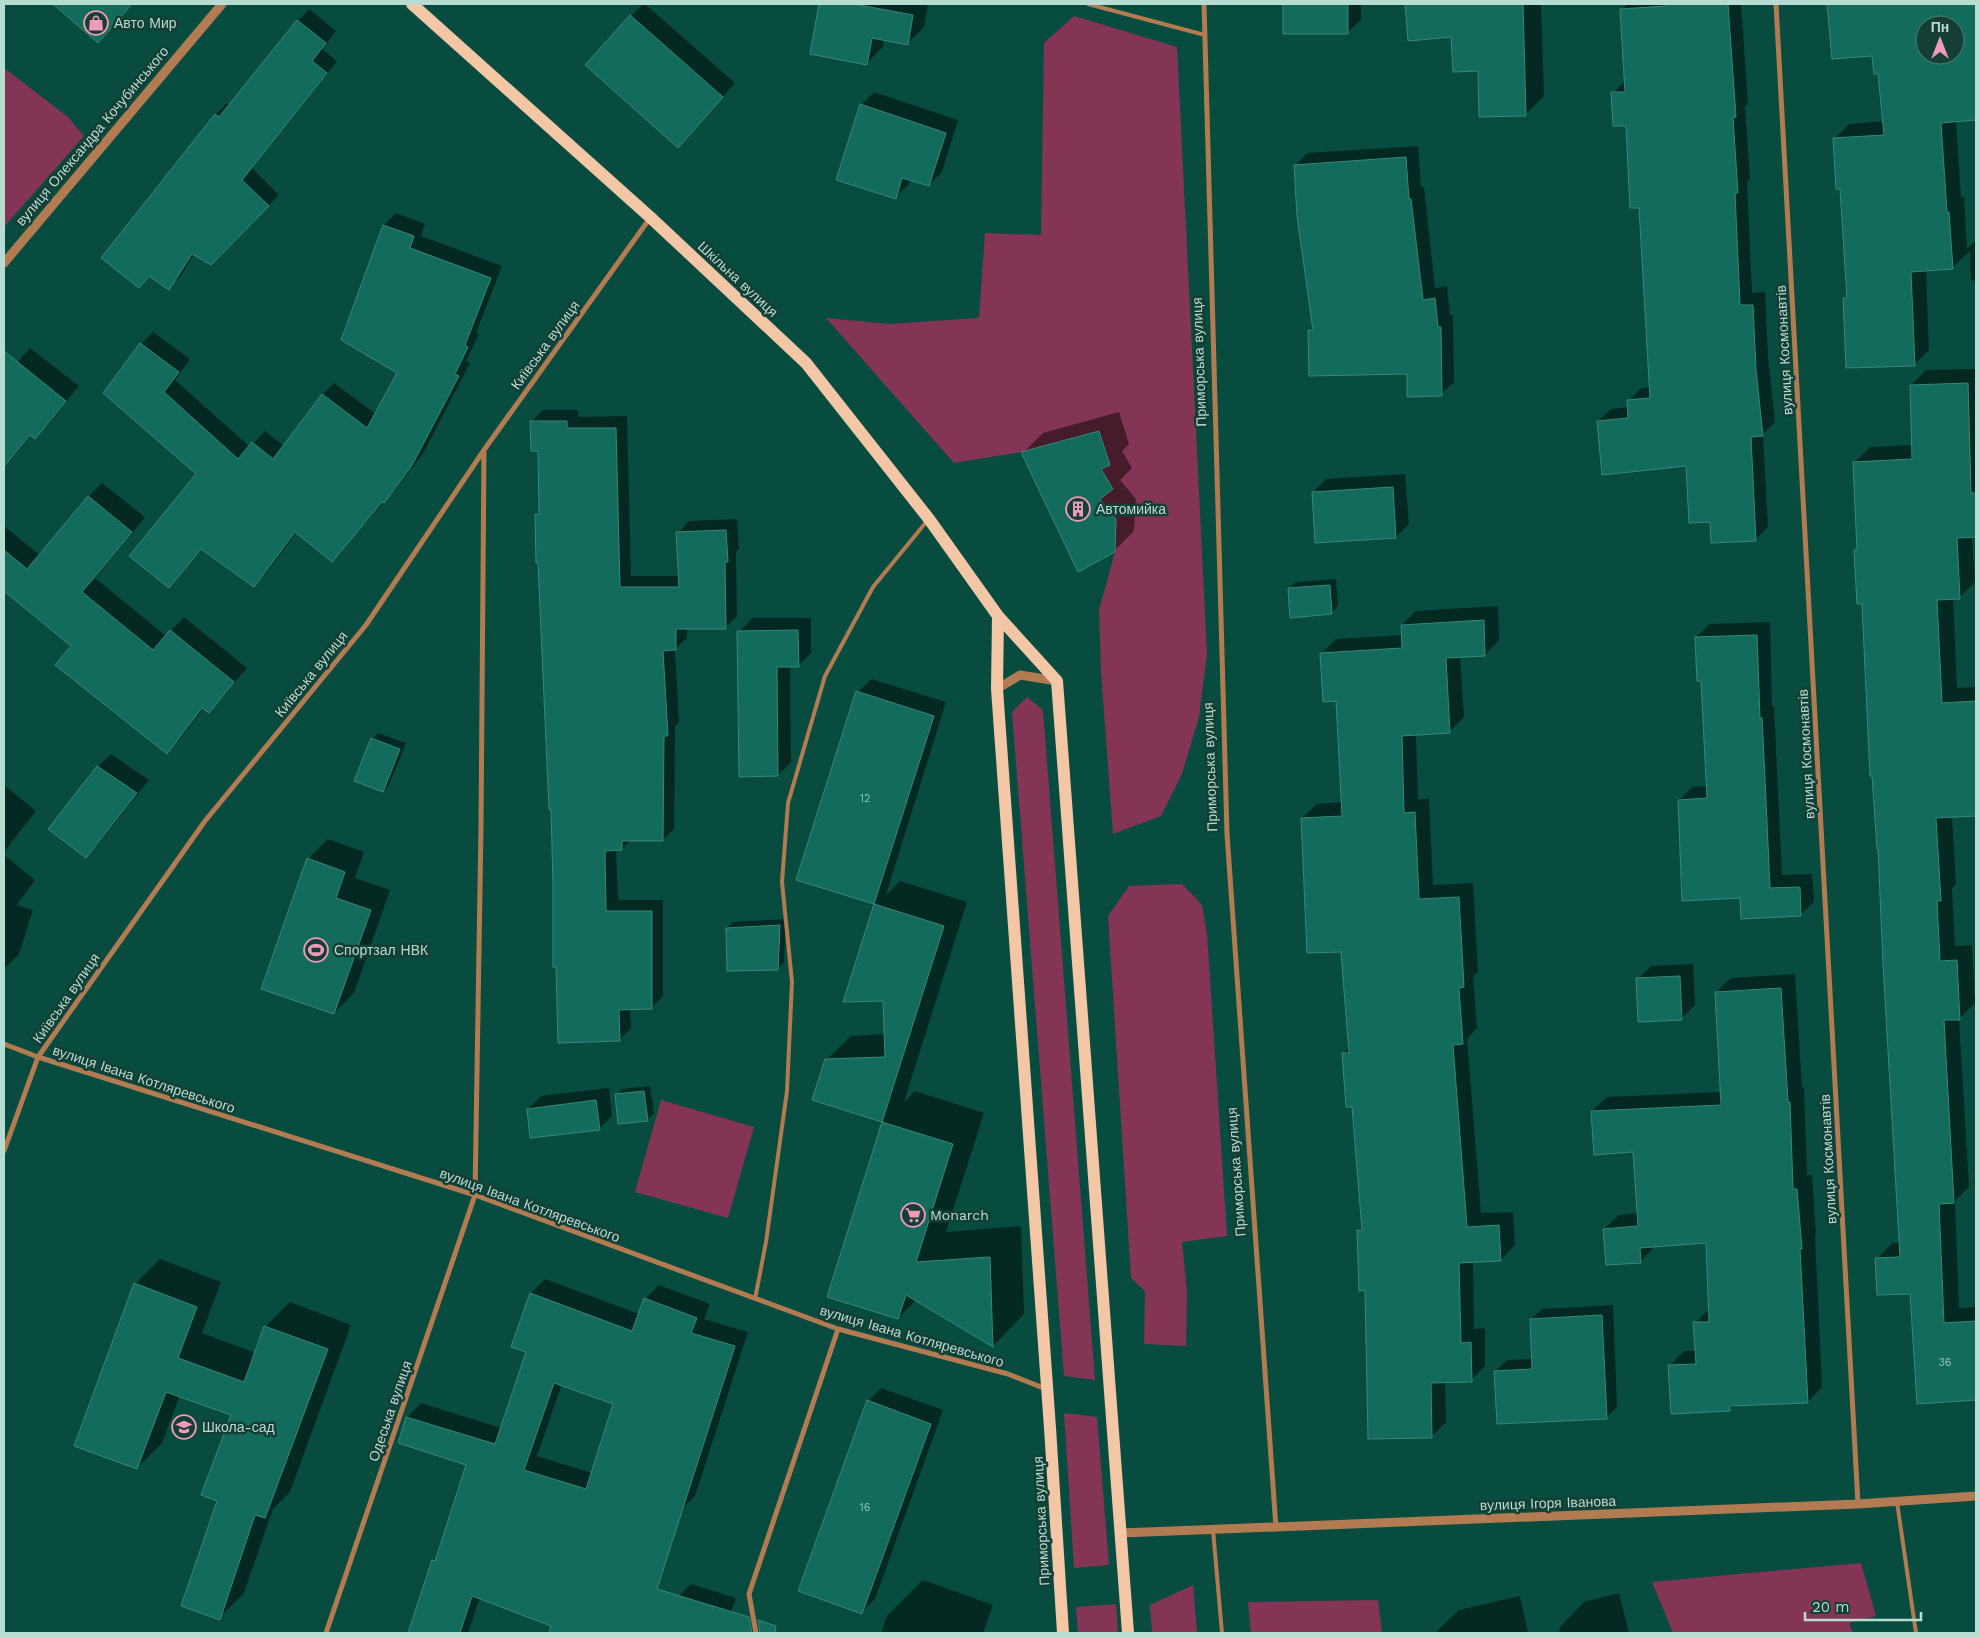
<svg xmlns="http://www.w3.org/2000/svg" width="1980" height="1637" font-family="'Work Sans',sans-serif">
  <rect width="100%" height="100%" fill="#084c40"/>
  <path fill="#843555" d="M 1074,16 L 1177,47 L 1207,654 L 1199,717 L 1182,774 L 1161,816 L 1113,834 L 1101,672 L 1099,610 L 1115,552 L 1116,519 L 1100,499 L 1113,489 L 1101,469 L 1110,464 L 1100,431 L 1021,452 L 954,463 L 826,318 L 889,324 L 979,318 L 985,233 L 1041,235 L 1044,43 Z
    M 4,68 L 68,117 L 84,136 L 4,227 Z
    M 1027,697 L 1043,710 L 1095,1380 L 1064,1376 L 1012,712 Z
    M 1182,884 L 1202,905 L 1207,934 L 1227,1236 L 1182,1242 L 1187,1292 L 1186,1346 L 1144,1344 L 1145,1291 L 1131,1278 L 1108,916 L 1129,886 Z
    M 661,1100 L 754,1127 L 728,1218 L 635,1192 Z
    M 1064,1413 L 1097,1417 L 1109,1565 L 1074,1568 Z
    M 1861,1563 L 1876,1616 L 1849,1623 L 1853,1633 L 1673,1633 L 1652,1582 Z
    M 1193,1585 L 1197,1633 L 1152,1633 L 1150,1605 Z
    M 1378,1600 L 1382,1633 L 1251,1633 L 1248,1602 Z
    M 1116,1604 L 1118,1633 L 1078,1633 L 1076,1607 Z"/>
  <path fill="#0007" fill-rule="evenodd" d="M 55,4 L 133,4 L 98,41 Z
    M 643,4 L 645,4 L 735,83 L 691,133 L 631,16 Z
    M 821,4 L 928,4 L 924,27 L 907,44 L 884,39 L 883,47 L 866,64 L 812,53 Z
    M 1284,4 L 1361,4 L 1361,20 L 1347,33 L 1284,32 Z
    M 1406,4 L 1541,4 L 1544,96 L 1526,114 L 1479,70 L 1453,36 L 1409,39 Z
    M 1627,4 L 1741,4 L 1748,104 L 1745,106 L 1750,179 L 1747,182 L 1752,293 L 1765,292 L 1768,357 L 1775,422 L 1763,434 L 1768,527 L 1755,540 L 1711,521 L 1687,465 L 1598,421 L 1611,409 L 1629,407 L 1628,401 L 1641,388 L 1651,387 L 1640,207 L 1628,125 L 1613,93 L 1626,80 L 1622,10 Z
    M 1829,4 L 1976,4 L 1976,119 L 1956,121 L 1961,197 L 1964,197 L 1967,249 L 1976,240 L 1976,280 L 1971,281 L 1970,251 L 1952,268 L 1926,269 L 1929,350 L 1914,365 L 1844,299 L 1848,294 L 1842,188 L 1834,139 L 1849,124 L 1884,121 L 1879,73 L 1873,54 L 1834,58 ZM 1925,25 L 1955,25 L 1955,55 L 1925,55 Z
    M 309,9 L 336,31 L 322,49 L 337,61 L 252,168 L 279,195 L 211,264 L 194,254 L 180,277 L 168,288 L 216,114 L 227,103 L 230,106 L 298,21 Z
    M 874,92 L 958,120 L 942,172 L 929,185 L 910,179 L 909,184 L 896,197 L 861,105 Z
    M 1418,146 L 1421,187 L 1424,187 L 1435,288 L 1447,286 L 1450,315 L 1453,315 L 1454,382 L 1441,394 L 1408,372 L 1309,331 L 1313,327 L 1295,166 L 1307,153 Z
    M 396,213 L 425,224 L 421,236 L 502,266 L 476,333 L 479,334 L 466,361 L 470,363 L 423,454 L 395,490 L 332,560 L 297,532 L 266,573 L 254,585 L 202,548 L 169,586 L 198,473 L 141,344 L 153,332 L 190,359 L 175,380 L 250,447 L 265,431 L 284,446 L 323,394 L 334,383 L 376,414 L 399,372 L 342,340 L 384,225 Z
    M 30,348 L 79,386 L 49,423 L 35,437 L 32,434 L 4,469 L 4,377 Z
    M 1976,369 L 1976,536 L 1972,536 L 1975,582 L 1959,598 L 1953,598 L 1957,688 L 1976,687 L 1976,815 L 1952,816 L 1956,884 L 1952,888 L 1955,946 L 1972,945 L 1975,1003 L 1959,1019 L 1969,1187 L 1955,1201 L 1959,1308 L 1976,1307 L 1976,1399 L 1918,1402 L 1911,1292 L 1877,1259 L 1892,1243 L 1901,1243 L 1879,847 L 1863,602 L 1856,550 L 1859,547 L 1854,463 L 1870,447 L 1913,445 L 1911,385 L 1926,370 Z
    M 543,410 L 578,410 L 578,417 L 627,416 L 631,576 L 680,576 L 678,533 L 689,521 L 737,519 L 739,549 L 736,552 L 737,616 L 726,627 L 687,628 L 687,638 L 675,649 L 679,723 L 675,726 L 674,829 L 663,840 L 631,840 L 622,849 L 616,849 L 618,900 L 663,900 L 663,996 L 651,1008 L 630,1008 L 631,1028 L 619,1040 L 555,885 L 536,514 L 540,510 L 539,450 L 531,422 Z
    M 1119,412 L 1129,444 L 1122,451 L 1132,468 L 1120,480 L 1136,499 L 1134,531 L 1114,551 L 1023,453 L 1043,433 Z
    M 1405,474 L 1409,524 L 1396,537 L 1313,492 L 1326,479 Z
    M 102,483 L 145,517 L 95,578 L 166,636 L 184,617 L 247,668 L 209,711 L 204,708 L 181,738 L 167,752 L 72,646 L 4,589 L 4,526 L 40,555 L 89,496 Z
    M 1336,579 L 1338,606 L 1332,612 L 1289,588 L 1296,582 Z
    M 1498,606 L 1499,640 L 1485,655 L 1460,656 L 1464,717 L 1449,732 L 1416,734 L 1418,799 L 1429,799 L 1433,885 L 1473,883 L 1478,972 L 1473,976 L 1477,1028 L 1467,1039 L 1481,1213 L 1513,1212 L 1515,1245 L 1501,1260 L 1473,1261 L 1474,1329 L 1485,1328 L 1485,1366 L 1471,1380 L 1445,1381 L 1446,1422 L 1432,1436 L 1358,1230 L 1363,1226 L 1354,1105 L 1343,1054 L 1350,1047 L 1342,950 L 1302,818 L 1317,804 L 1342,802 L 1337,700 L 1321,654 L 1336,639 L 1403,635 L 1402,625 L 1416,611 Z
    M 752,618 L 811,618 L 811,653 L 798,666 L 790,666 L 791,762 L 778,775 L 739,632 Z
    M 1770,622 L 1772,706 L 1774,706 L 1782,875 L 1812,874 L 1814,902 L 1800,915 L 1741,897 L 1679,800 L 1692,787 L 1707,786 L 1702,680 L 1696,637 L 1710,624 Z
    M 871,679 L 946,702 L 886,895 L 900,881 L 967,902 L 904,1102 L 915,1091 L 984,1113 L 946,1232 L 1021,1226 L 1024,1314 L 993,1346 L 916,1300 L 898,1318 L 828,1296 L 884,1121 L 814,1099 L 826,1060 L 851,1036 L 885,1034 L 884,1000 L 845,1001 L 876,903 L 798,879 L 858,692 Z
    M 378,733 L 406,743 L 389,785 L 383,791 L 372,739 Z
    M 111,754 L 149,780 L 99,843 L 86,857 L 98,767 Z
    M 4,785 L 36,811 L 4,852 Z
    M 328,839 L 364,852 L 355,878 L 390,890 L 354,993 L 334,1013 L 308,859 Z
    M 4,855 L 35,880 L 17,905 L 33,910 L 19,954 L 6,967 L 4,967 Z
    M 786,919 L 784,962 L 778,969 L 727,928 L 733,922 Z
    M 1693,964 L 1695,1005 L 1682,1018 L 1638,979 L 1651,966 Z
    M 1795,974 L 1802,1088 L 1804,1088 L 1807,1175 L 1812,1175 L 1816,1234 L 1815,1235 L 1822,1387 L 1808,1402 L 1734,1405 L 1730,1409 L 1669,1366 L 1684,1351 L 1696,1351 L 1695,1323 L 1710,1308 L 1708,1242 L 1655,1246 L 1640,1262 L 1604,1229 L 1619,1215 L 1639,1213 L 1634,1151 L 1592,1111 L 1607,1097 L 1722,1092 L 1716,992 L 1731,978 Z
    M 650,1086 L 654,1113 L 647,1120 L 616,1095 L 623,1089 Z
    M 609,1088 L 612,1116 L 599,1129 L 528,1109 L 541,1096 Z
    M 160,1259 L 221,1282 L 202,1333 L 256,1353 L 265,1327 L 290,1302 L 351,1325 L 290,1492 L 273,1509 L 244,1593 L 219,1618 L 219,1500 L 232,1414 L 180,1395 L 162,1443 L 137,1468 L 135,1284 Z
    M 545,1279 L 639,1314 L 645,1299 L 659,1285 L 710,1304 L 704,1319 L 748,1332 L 695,1496 L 681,1510 L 659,1502 L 613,1633 L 550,1633 L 553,1626 L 480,1597 L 468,1633 L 409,1633 L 434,1560 L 438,1556 L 468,1465 L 399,1442 L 407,1417 L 421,1403 L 501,1428 L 528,1352 L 512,1346 L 531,1293 ZM 562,1384 L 615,1404 L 592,1473 L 537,1456 Z
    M 1613,1305 L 1617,1407 L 1606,1418 L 1496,1371 L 1507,1360 L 1533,1359 L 1531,1319 L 1542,1309 Z
    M 881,1388 L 943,1410 L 875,1599 L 862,1612 L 868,1401 Z
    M 923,1580 L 993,1605 L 983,1633 L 881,1633 L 887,1616 Z
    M 691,1584 L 736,1598 L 724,1633 L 666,1633 L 679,1596 Z
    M 1619,1593 L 1629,1633 L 1560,1633 L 1559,1628 L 1584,1602 Z
    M 1520,1596 L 1528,1633 L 1435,1633 L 1459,1610 Z"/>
  <path fill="#136b5b" stroke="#398878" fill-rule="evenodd" d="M 53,4 L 132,4 L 98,43 Z
    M 819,4 L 854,4 L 913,15 L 908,45 L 872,38 L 867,65 L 810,54 Z
    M 1283,4 L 1348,4 L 1348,34 L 1283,34 Z
    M 1405,4 L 1523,4 L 1526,116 L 1479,117 L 1478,71 L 1453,72 L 1451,37 L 1408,41 Z
    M 1666,4 L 1728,4 L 1736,117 L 1733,118 L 1738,193 L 1735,193 L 1740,305 L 1753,305 L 1756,370 L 1763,436 L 1751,437 L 1756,541 L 1711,543 L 1710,522 L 1689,523 L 1686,466 L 1602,475 L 1597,421 L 1628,418 L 1627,400 L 1650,398 L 1639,208 L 1630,208 L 1626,126 L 1613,126 L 1611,92 L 1625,92 L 1620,9 L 1666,6 Z
    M 1827,4 L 1976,4 L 1976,120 L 1941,123 L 1947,212 L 1949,212 L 1953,269 L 1911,272 L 1915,366 L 1846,368 L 1843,298 L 1847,298 L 1840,189 L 1836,189 L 1833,138 L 1884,135 L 1878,74 L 1874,74 L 1872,56 L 1832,59 ZM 1925,25 L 1955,25 L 1955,55 L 1925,55 Z
    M 630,15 L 723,97 L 678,148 L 585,65 Z
    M 297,20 L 326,43 L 312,61 L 327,73 L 242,180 L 269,206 L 211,265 L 192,254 L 169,290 L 149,276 L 139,288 L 101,258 L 215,114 L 219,117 Z
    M 860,104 L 946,133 L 929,186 L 902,178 L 896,199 L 836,180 Z
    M 1406,157 L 1409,199 L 1411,199 L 1423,300 L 1435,298 L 1438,327 L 1441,327 L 1442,396 L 1407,397 L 1407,374 L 1309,376 L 1308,330 L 1313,330 L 1297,216 L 1294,165 Z
    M 383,225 L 414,236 L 410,248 L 491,278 L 465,345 L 468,347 L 455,374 L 459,376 L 411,467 L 384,503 L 382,502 L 332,562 L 295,532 L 254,587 L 201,549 L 169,588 L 129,556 L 196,474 L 103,393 L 140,343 L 179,372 L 164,392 L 238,459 L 252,442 L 273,459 L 322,394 L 367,428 L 397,373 L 341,340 Z
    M 4,351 L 66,401 L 35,439 L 30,435 L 4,467 Z
    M 1968,383 L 1971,493 L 1976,493 L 1976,537 L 1957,538 L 1960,599 L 1937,600 L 1942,703 L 1976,701 L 1976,816 L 1936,818 L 1941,901 L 1937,901 L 1940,961 L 1957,960 L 1960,1020 L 1944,1020 L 1954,1203 L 1939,1204 L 1944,1323 L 1976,1321 L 1976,1400 L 1917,1404 L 1910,1294 L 1877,1295 L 1875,1258 L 1900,1257 L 1883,964 L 1878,848 L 1877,849 L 1872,776 L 1870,776 L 1862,604 L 1857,604 L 1854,550 L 1857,550 L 1853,462 L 1912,459 L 1910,385 Z
    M 530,421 L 567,421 L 567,428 L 616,428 L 620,587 L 679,587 L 676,532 L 726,530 L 728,562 L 725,562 L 726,629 L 676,629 L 676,650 L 663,651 L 668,736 L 664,736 L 663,841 L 622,841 L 622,850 L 605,851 L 606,911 L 652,911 L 652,1009 L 619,1010 L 620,1041 L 558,1043 L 556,967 L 553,967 L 553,885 L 551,809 L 549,809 L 538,563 L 536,563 L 535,514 L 539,514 L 538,451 L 531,451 Z
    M 1099,431 L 1110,465 L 1101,469 L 1113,489 L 1100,499 L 1116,519 L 1115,552 L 1078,572 L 1021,452 Z
    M 1393,487 L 1396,538 L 1315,543 L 1312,492 Z
    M 88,496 L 132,532 L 82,592 L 153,650 L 170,630 L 234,682 L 209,713 L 202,708 L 167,754 L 55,665 L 71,646 L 4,591 L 4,550 L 27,569 Z
    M 1330,585 L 1332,614 L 1290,618 L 1288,588 Z
    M 1484,620 L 1485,656 L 1446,658 L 1450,733 L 1402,736 L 1404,813 L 1415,812 L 1419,899 L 1459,897 L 1464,987 L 1459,988 L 1463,1044 L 1453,1045 L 1467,1227 L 1499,1225 L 1501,1261 L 1459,1263 L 1461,1343 L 1471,1342 L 1472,1382 L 1431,1383 L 1432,1438 L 1368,1439 L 1365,1290 L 1359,1291 L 1357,1230 L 1362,1230 L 1352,1107 L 1346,1107 L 1342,1053 L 1349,1053 L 1341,952 L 1307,953 L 1301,818 L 1342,816 L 1336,701 L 1323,702 L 1320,653 L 1402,648 L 1401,625 Z
    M 798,630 L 799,667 L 777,667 L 778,776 L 739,777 L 737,631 Z
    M 1757,635 L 1760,718 L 1762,718 L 1765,779 L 1770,888 L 1800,887 L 1801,916 L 1741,919 L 1740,898 L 1682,901 L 1678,800 L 1707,798 L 1701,681 L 1697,681 L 1695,637 Z
    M 856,691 L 934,716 L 874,904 L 796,880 Z
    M 371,738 L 400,749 L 383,792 L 354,781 Z
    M 97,766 L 137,793 L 86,858 L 48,829 Z
    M 307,858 L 345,872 L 336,898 L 371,910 L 334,1014 L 261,989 Z
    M 874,904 L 944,926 L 882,1122 L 812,1100 L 825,1059 L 885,1057 L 883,1001 L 843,1002 Z
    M 780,925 L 778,970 L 727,971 L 726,928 Z
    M 1680,976 L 1682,1020 L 1638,1022 L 1636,978 Z
    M 1781,988 L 1788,1102 L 1790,1102 L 1793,1189 L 1797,1189 L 1802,1249 L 1800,1249 L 1808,1403 L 1730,1406 L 1730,1411 L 1671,1414 L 1668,1365 L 1696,1364 L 1693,1322 L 1709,1322 L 1706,1243 L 1640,1248 L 1641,1263 L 1606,1265 L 1603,1229 L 1638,1226 L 1633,1152 L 1594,1155 L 1591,1111 L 1721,1105 L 1715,992 Z
    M 644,1091 L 648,1121 L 618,1124 L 615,1094 Z
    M 596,1100 L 600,1130 L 530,1138 L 527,1109 Z
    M 882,1122 L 953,1144 L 916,1262 L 990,1257 L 993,1347 L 906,1295 L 898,1319 L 827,1297 Z
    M 134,1283 L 197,1307 L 178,1358 L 244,1382 L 264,1326 L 328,1349 L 265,1518 L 255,1515 L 220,1620 L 181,1606 L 217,1501 L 201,1495 L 231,1415 L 166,1392 L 137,1469 L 74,1446 Z
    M 530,1293 L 632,1331 L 644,1298 L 697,1318 L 691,1333 L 735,1346 L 657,1589 L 749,1617 L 752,1633 L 549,1633 L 551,1626 L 472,1596 L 460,1633 L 408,1633 L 432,1560 L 435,1561 L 466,1465 L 398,1443 L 406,1417 L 495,1444 L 526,1352 L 511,1347 ZM 554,1383 L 613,1404 L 586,1489 L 524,1470 Z
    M 1602,1315 L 1607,1419 L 1497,1424 L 1494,1371 L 1532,1369 L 1530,1319 Z
    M 867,1400 L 931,1424 L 862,1614 L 798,1591 Z
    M 758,1620 L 776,1626 L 775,1633 L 760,1633 Z"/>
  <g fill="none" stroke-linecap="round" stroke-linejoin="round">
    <path stroke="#b27b52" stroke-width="4" d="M 1088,4 L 1205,35
      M 755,1299 L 766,1242 L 787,1091 L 792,982 L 782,882 L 788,803 L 825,676 L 873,587 L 927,521
      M 1897,1502 L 1916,1633
      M 1213,1530 L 1222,1633"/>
    <path stroke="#b27b52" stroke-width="5" d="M 1204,4 L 1227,834 L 1276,1528
      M 1776,4 L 1858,1504
      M 4,1044 L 38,1057 L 475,1195 L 838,1329 L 1008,1374 L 1046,1389
      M 4,1151 L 38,1057 L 205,821 L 366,625 L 484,450 L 650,218
      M 326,1633 L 475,1195 L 481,826 L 484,450
      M 756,1633 L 749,1594 L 838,1329"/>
    <path stroke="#b27b52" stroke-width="9" d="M 4,263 L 222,4
      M 997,689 L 1020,675 L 1057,681
      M 1121,1533 L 1858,1504 L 1976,1496"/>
    <path stroke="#f3c6a6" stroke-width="12" d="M 412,4 L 650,217 L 806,363 L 929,519 L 998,616 L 1057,681 L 1128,1633
      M 998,616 L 997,689 L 1050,1428 L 1063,1633"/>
  </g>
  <defs>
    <g id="shop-ring" transform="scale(1.25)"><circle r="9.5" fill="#143e36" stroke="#ef9ab8" stroke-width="1.5"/><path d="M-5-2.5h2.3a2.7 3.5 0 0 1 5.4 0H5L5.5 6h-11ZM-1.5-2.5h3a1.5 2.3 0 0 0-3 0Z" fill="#ef9ab8"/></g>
    <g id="building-ring" transform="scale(1.25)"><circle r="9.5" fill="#143e36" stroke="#ef9ab8" stroke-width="1.5"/><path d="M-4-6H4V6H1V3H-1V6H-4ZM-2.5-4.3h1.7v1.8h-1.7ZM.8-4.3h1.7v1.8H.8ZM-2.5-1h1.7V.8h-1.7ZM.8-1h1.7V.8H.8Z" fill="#ef9ab8"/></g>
    <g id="stadium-ring" transform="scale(1.25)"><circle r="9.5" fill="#143e36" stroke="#ef9ab8" stroke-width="1.5"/><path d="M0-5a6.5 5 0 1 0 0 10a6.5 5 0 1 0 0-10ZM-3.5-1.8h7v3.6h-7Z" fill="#ef9ab8"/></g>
    <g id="supermarket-ring" transform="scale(1.25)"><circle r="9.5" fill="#143e36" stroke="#ef9ab8" stroke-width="1.5"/><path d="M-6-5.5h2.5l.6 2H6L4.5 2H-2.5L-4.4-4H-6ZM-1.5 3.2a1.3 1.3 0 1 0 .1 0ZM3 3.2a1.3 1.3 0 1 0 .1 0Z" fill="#ef9ab8"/></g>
    <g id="school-ring" transform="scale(1.25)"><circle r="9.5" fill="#143e36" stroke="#ef9ab8" stroke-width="1.5"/><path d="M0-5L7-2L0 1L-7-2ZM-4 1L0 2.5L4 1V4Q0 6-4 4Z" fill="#ef9ab8"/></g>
  </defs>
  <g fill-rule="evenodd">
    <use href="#shop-ring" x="96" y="23"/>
    <use href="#building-ring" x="1078" y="509"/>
    <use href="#stadium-ring" x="316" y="950"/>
    <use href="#supermarket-ring" x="913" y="1215"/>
    <use href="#school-ring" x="184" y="1427"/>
  </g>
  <g text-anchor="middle" stroke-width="5" stroke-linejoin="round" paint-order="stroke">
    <g font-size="11" fill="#8ec0b4">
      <text x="865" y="802">12</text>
      <text x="1945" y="1366">36</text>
      <text x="865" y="1511">16</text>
    </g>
    <g font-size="14" fill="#b7dcd2" stroke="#143e36" text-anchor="start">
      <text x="114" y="28">Авто Мир</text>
      <text x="1096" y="514">Автомийка</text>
      <text x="334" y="955">Спортзал НВК</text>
      <text x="930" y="1220">Monarch</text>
      <text x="202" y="1432">Школа-сад</text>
    </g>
    <g font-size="14" fill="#b7dcd2" stroke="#143e36">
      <text transform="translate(92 136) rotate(-50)" y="5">вулиця Олександра Кочубинського</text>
      <text transform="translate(738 279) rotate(43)" y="5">Шкільна вулиця</text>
      <text transform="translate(545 345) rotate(-54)" y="5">Київська вулиця</text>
      <text transform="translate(1784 350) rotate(-93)" y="5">вулиця Космонавтів</text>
      <text transform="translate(1199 362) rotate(-92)" y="5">Приморська вулиця</text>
      <text transform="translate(311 674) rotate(-51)" y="5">Київська вулиця</text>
      <text transform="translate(1806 754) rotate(-93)" y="5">вулиця Космонавтів</text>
      <text transform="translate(1210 767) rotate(-92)" y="5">Приморська вулиця</text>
      <text transform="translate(66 998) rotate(-55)" y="5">Київська вулиця</text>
      <text transform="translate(144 1079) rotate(18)" y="5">вулиця Івана Котляревського</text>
      <text transform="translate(1828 1159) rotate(-93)" y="5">вулиця Космонавтів</text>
      <text transform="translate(1236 1172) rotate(-94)" y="5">Приморська вулиця</text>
      <text transform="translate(530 1205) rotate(20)" y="5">вулиця Івана Котляревського</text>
      <text transform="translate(912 1336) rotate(16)" y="5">вулиця Івана Котляревського</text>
      <text transform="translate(390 1411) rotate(-71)" y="5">Одеська вулиця</text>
      <text transform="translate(1548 1503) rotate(-2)" y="5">вулиця Ігоря Іванова</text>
      <text transform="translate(1041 1521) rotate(-93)" y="5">Приморська вулиця</text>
    </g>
  </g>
  <rect width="1980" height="1637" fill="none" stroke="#b7dcd2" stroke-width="10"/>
  <g transform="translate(1940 40)"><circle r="24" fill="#143e36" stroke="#557d74"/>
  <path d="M0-4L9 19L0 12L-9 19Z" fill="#ef9ab8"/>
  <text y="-8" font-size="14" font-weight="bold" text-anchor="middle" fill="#b7dcd2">Пн</text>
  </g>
  <path d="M1805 1612v8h116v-8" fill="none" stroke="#b7dcd2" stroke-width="2.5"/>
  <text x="1812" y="1612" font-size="15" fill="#b7dcd2" stroke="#143e36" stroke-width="4" paint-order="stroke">20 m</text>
</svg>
